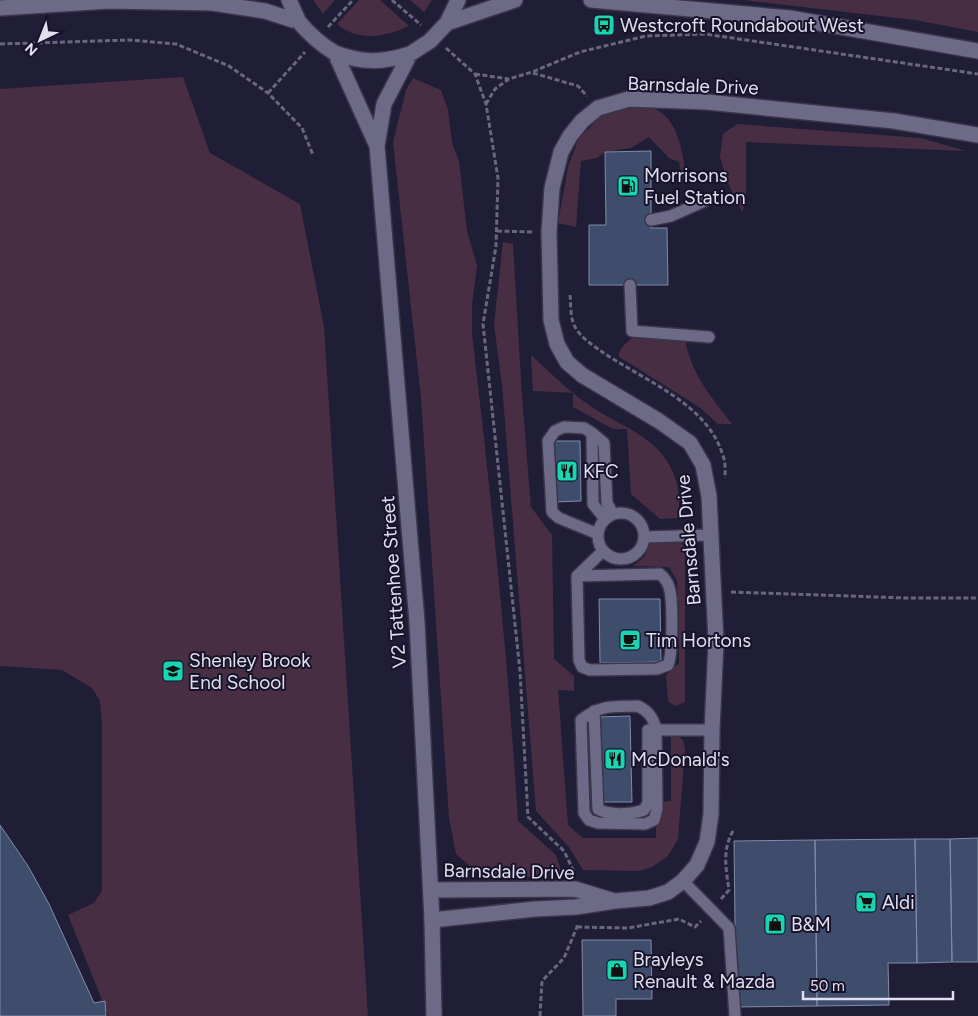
<svg xmlns="http://www.w3.org/2000/svg" width="978" height="1016" font-family="Figtree,sans-serif">
  <rect width="100%" height="100%" fill="#201d36"/>
  <path fill="#482e43" d="M 313,0 L 335,0 L 323,14 Z
    M 359,0 L 380,0 L 409,26 C 386,37 357,42 337,24 Z
    M 410,0 L 432,0 L 424,12 Z
    M 743,0 L 978,0 L 978,32 L 915,20 Z
    M 183,77 L 210,153 L 300,204 L 324,327 L 368,1016 L 107,1016 L 108,1015 L 68,915 L 94,903 L 102,890 L 102,725 L 100,701 L 92,688 L 62,670 L 0,666 L 0,89 Z
    M 413,78 L 441,90 L 448,110 L 452,143 L 459,161 L 467,231 L 477,265 L 472,304 L 472,333 C 491,496 508,658 518,821 L 556,855 L 563,876 L 498,878 L 479,874 L 456,854 L 449,818 L 421,398 L 393,142 L 406,90 Z
    M 624,108 C 633,108 647,106 655,109 C 679,119 683,156 686,177 L 683,182 L 679,162 L 669,158 L 649,137 L 631,148 L 605,152 L 597,158 L 581,161 L 576,227 L 558,223 L 568,167 L 579,138 L 600,117 Z
    M 737,124 L 921,138 L 966,151 L 746,142 L 746,201 L 742,212 L 726,179 L 720,156 L 723,134 Z
    M 503,242 L 513,244 L 522,397 L 531,507 L 552,535 L 554,659 L 574,676 L 574,691 L 558,690 L 568,825 L 583,838 L 656,838 L 656,820 L 660,802 L 671,801 L 671,732 L 683,740 L 685,749 L 678,839 L 668,856 L 652,867 L 639,871 L 583,870 L 569,847 L 536,811 L 502,385 L 494,325 Z
    M 632,338 L 685,340 C 692,375 711,397 732,424 L 718,424 L 699,407 L 618,356 L 621,348 Z
    M 531,355 C 549,371 566,389 586,403 C 620,428 665,436 677,484 C 679,494 679,507 679,518 L 660,519 L 631,494 L 627,429 L 613,429 L 573,407 L 573,393 L 533,391 Z
    M 679,541 L 685,548 L 685,702 L 675,706 L 668,701 L 666,675 L 679,663 L 679,618 L 677,581 L 669,567 L 633,566 L 645,556 L 648,543 Z"/>
  <path fill="#3f4d6c" stroke="#7f8ca9" d="M 651,151 L 651,228 L 667,228 L 668,285 L 589,285 L 589,225 L 606,225 L 605,152 Z
    M 553,441 L 580,441 L 581,501 L 555,502 Z
    M 599,599 L 660,599 L 661,662 L 600,663 Z
    M 630,716 L 632,802 L 600,802 L 598,717 Z
    M 0,825 L 28,866 L 49,904 L 94,1003 L 105,1001 L 106,1016 L 0,1016 Z
    M 978,838 L 978,962 L 952,962 L 950,839 Z
    M 915,839 L 917,963 L 888,963 L 889,1005 L 817,1006 L 815,840 Z
    M 915,839 L 950,839 L 952,962 L 917,963 Z
    M 815,840 L 817,1006 L 736,1007 L 734,841 Z
    M 582,940 L 651,940 L 652,999 L 616,999 L 616,1016 L 583,1016 Z"/>
  <g fill="none" stroke-linecap="round" stroke-linejoin="round">
    <g stroke="#39364b" stroke-width="14">
      <path id="lane" d="M 651,220 L 671,216 L 707,200
        M 630,285 L 632,331 L 709,337
        M 592,433 L 604,443 L 607,503 L 613,514
        M598 536a23 23 0 1 1 46 0a23 23 0 1 1-46 0Z
        M 598,534 L 559,518 L 552,512 L 548,441 L 555,431 L 564,427 L 584,428 L 592,433 L 593,504 L 605,519
        M 644,537 L 711,535
        M 577,576 L 660,574 C 665,578 667,581 669,587 C 673,599 673,653 668,665 L 657,669 L 590,670 L 582,667 L 579,660 L 577,576 L 603,551
        M 638,706 C 648,711 653,717 656,729 L 657,809 L 654,820 L 645,824 L 598,823 L 589,820 L 584,813 L 581,720 C 601,704 613,707 638,706 Z
        M 594,711 L 598,809 C 609,816 633,814 644,810 L 648,803 L 648,730 L 712,730
        M 683,881 L 729,928 L 735,1016"/>
    </g>
    <g stroke="#39364b" stroke-width="18">
      <path id="street" d="M 431,890 L 575,889 L 611,900
        M 432,920 L 535,909 L 576,907 L 615,901 L 649,898 L 668,892 L 683,881 L 697,865 L 707,842 L 711,814 L 712,730 L 716,642 L 709,496 L 703,465 L 690,443 L 659,421 L 582,375 L 567,362 L 557,344 L 551,320 L 549,232 L 552,188 L 561,152 L 570,136 L 582,121 L 598,108 L 629,99 L 707,102 L 894,121 L 978,135"/>
    </g>
    <g stroke="#39364b" stroke-width="18">
      <path id="secondary" d="M 289,0 L 299,22
        M 591,0 L 790,18 L 978,51
        M 0,8 L 109,1 L 212,3 L 265,11 L 299,22
        M 447,23 L 515,0
        M 447,23 L 458,0
        M 335,53 L 377,146
        M 335,53 C 363,63 381,63 410,54
        M 410,54 L 384,104 L 377,146 L 417,622 L 432,920 L 434,1016"/>
    </g>
    <path stroke="#69677d" stroke-width="3" stroke-dasharray="5 2.5" stroke-linecap="butt" d="M 392,0 L 421,25
      M 328,27 L 353,0
      M 0,44 L 130,40 L 176,44 L 229,66 L 268,93 L 302,128 L 313,155
      M 446,48 L 475,74 L 486,104 L 498,178 L 496,246 L 483,324 L 520,671 L 528,817 L 564,851 L 574,872
      M 533,73 L 578,86 L 587,96
      M 475,74 L 509,79
      M 268,93 L 305,52
      M 486,104 L 495,89 L 509,79 L 532,72 L 580,52 L 646,36 L 705,34 L 978,74
      M 497,231 L 533,232
      M 570,295 C 571,304 570,316 574,325 C 579,336 592,345 601,351 C 642,380 708,403 723,456 C 726,463 725,471 725,478
      M 731,592 L 906,598 L 978,598
      M 721,899 L 729,890 C 726,869 722,850 733,831
      M 577,927 L 628,928 L 679,919 L 695,927 L 701,921
      M 540,1016 L 542,981 L 564,958 L 577,927 L 577,923"/>
    <use href="#lane" stroke="#6d6a88" stroke-width="11"/>
    <use href="#street" stroke="#6d6a88" stroke-width="15"/>
    <use href="#secondary" stroke="#6d6a88" stroke-width="15"/>
    <g stroke="#39364b" stroke-width="18" stroke-linecap="butt">
      <path id="secondary-bridge" d="M 299,22 C 310,35 320,44 335,53
        M 410,54 L 430,41 L 447,23"/>
    </g>
    <use href="#secondary-bridge" stroke="#6d6a88" stroke-width="15"/>
  </g>
  <defs>
    <g id="bus-square" transform="scale(1.125)"><rect x="-9" y="-9" width="18" height="18" rx="4" fill="#1ad5b2" stroke="#17132b"/><path d="M-5-6H5V4H4V6H2V4H-2V6H-4V4H-5ZM-3.5-4V0h7V-4ZM-3.5 1.2v1.5H-2V1.2ZM2 1.2v1.5H3.5V1.2Z" fill="#111"/></g>
    <g id="fuel-square" transform="scale(1.125)"><rect x="-9" y="-9" width="18" height="18" rx="4" fill="#1ad5b2" stroke="#17132b"/><path d="M-5.5-6h7V0h2V4h1.3V-2.5L3-4.5l.8-.8L6-3V5H2.5V1h-1V6h-7ZM-4.2-4.7v3.2H.2V-4.7Z" fill="#111"/></g>
    <g id="restaurant-square" transform="scale(1.125)"><rect x="-9" y="-9" width="18" height="18" rx="4" fill="#1ad5b2" stroke="#17132b"/><path d="M-5-6h1v4h1v-4h1v4h1v-4h1v5L-1.5 .5V6h-2V.5L-5-1ZM5-6V6H3V1.5H1.5Q1.5-4 5-6Z" fill="#111"/></g>
    <g id="cafe-square" transform="scale(1.125)"><rect x="-9" y="-9" width="18" height="18" rx="4" fill="#1ad5b2" stroke="#17132b"/><path d="M-5.5-4.5H6V0H3Q3 3.5 0 3.5H-2.5Q-5.5 3.5-5.5 0ZM3-3.2v2h1.7v-2ZM-6 4.5H4V6H-6Z" fill="#111"/></g>
    <g id="school-square" transform="scale(1.125)"><rect x="-9" y="-9" width="18" height="18" rx="4" fill="#1ad5b2" stroke="#17132b"/><path d="M0-5L7-2L0 1L-7-2ZM-4 1L0 2.5L4 1V4Q0 6-4 4Z" fill="#111"/></g>
    <g id="supermarket-square" transform="scale(1.125)"><rect x="-9" y="-9" width="18" height="18" rx="4" fill="#1ad5b2" stroke="#17132b"/><path d="M-6-5.5h2.5l.6 2H6L4.5 2H-2.5L-4.4-4H-6ZM-1.5 3.2a1.3 1.3 0 1 0 .1 0ZM3 3.2a1.3 1.3 0 1 0 .1 0Z" fill="#111"/></g>
    <g id="shop-square" transform="scale(1.125)"><rect x="-9" y="-9" width="18" height="18" rx="4" fill="#1ad5b2" stroke="#17132b"/><path d="M-5-2.5h2.3a2.7 3.5 0 0 1 5.4 0H5L5.5 6h-11ZM-1.5-2.5h3a1.5 2.3 0 0 0-3 0Z" fill="#111"/></g>
  </defs>
  <g fill-rule="evenodd">
    <use href="#bus-square" x="604" y="25"/>
    <use href="#fuel-square" x="628" y="186"/>
    <use href="#restaurant-square" x="567" y="471"/>
    <use href="#cafe-square" x="630" y="640"/>
    <use href="#school-square" x="173" y="671"/>
    <use href="#restaurant-square" x="615" y="759"/>
    <use href="#supermarket-square" x="866" y="902"/>
    <use href="#shop-square" x="775" y="924"/>
    <use href="#shop-square" x="617" y="970"/>
  </g>
  <g text-anchor="middle" stroke-width="4" stroke-linejoin="round" paint-order="stroke">
    <g font-size="19" fill="#e0dff0" stroke="#17132b" text-anchor="start">
      <text x="620" y="32">Westcroft Roundabout West</text>
      <text x="644" y="182">Morrisons<tspan x="644" dy="22">Fuel Station</tspan></text>
      <text x="583" y="478">KFC</text>
      <text x="646" y="647">Tim Hortons</text>
      <text x="189" y="667">Shenley Brook<tspan x="189" dy="22">End School</tspan></text>
      <text x="631" y="766">McDonald's</text>
      <text x="882" y="909">Aldi</text>
      <text x="791" y="931">B&amp;M</text>
      <text x="633" y="966">Brayleys<tspan x="633" dy="22">Renault &amp; Mazda</tspan></text>
    </g>
    <g font-size="19" fill="#e0dff0" stroke="#17132b">
      <text transform="translate(693 85) rotate(2)" y="7">Barnsdale Drive</text>
      <text transform="translate(688 540) rotate(-95)" y="7">Barnsdale Drive</text>
      <text transform="translate(393 582) rotate(-94)" y="7">V2 Tattenhoe Street</text>
      <text transform="translate(509 871) rotate(1)" y="7">Barnsdale Drive</text>
    </g>
  </g>
  <g transform="translate(40 40) rotate(223)" stroke="#17132b" stroke-width="4" paint-order="stroke">
  <path d="M0-4L9 19L0 12L-9 19Z" fill="#e0dff0"/>
  <text y="-8" font-size="14" font-weight="bold" text-anchor="middle" fill="#e0dff0">N</text>
  </g>
  <path d="M803 991v8h150v-8" fill="none" stroke="#e0dff0" stroke-width="2.5"/>
  <text x="810" y="991" font-size="15" fill="#e0dff0" stroke="#17132b" stroke-width="4" paint-order="stroke">50 m</text>
</svg>
